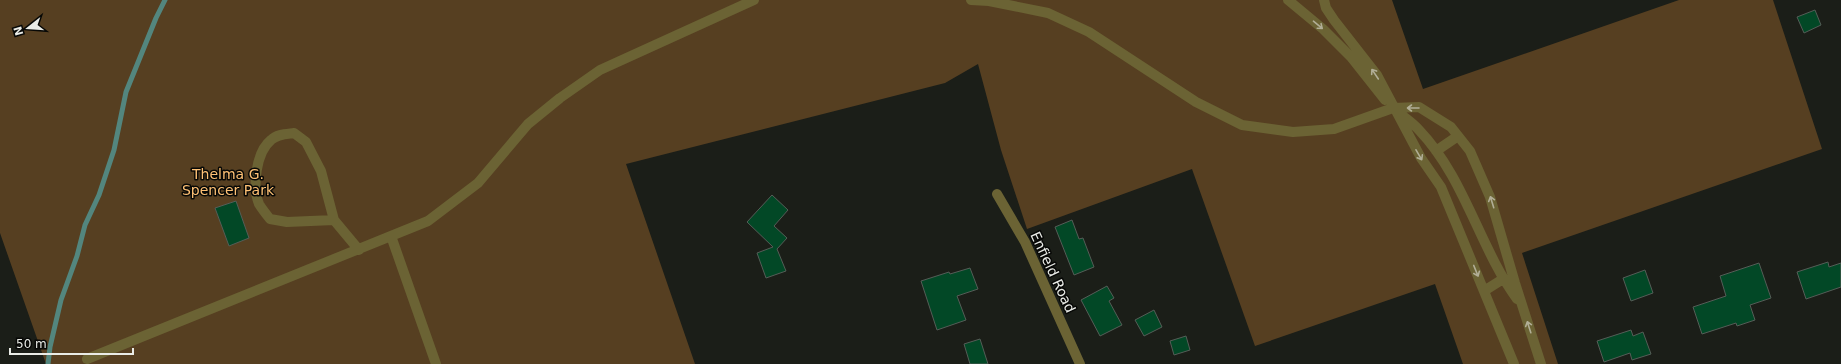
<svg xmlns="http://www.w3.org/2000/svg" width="1841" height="364" font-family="'DejaVu Sans',sans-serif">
  <rect width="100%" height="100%" fill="#1b1e18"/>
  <path fill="#563f21" d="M 0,0 L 1392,0 L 1423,89 L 1679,0 L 1773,0 L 1822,149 L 1522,253 L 1558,364 L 1463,364 L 1435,284 L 1255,346 L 1192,169 L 1027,229 L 1001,150 L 978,64 L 945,83 L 626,164 L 695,364 L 46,364 L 0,233 Z"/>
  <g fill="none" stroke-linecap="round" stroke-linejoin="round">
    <path stroke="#53867e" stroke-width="5" d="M 48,364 L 50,347 L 61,300 L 77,256 L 85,225 L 99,195 L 114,150 L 126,92 L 156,18 L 165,0"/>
  </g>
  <path fill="#024826" stroke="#555d57" d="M 1815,10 L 1821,25 L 1804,33 L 1797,17 Z
    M 772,195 L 788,210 L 774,226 L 787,238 L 777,249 L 786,271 L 766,278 L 757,253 L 773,247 L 747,222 Z
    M 236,201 L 249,238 L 229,246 L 215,208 Z
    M 1072,220 L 1079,239 L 1083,238 L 1094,267 L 1074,275 L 1055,227 Z
    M 1828,262 L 1829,267 L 1841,263 L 1841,287 L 1806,299 L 1797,272 Z
    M 1759,263 L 1771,298 L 1750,305 L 1755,320 L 1737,326 L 1736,323 L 1702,334 L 1693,307 L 1726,296 L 1720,276 Z
    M 970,268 L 978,289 L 957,296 L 966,320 L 937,330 L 921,281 L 949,272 L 950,274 Z
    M 1645,270 L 1653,293 L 1631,301 L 1623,278 Z
    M 1107,286 L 1114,298 L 1109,301 L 1122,325 L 1100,336 L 1081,300 Z
    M 1154,310 L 1162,327 L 1144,336 L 1135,320 Z
    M 1631,330 L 1633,336 L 1643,332 L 1651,354 L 1632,360 L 1630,353 L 1604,362 L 1597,341 Z
    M 1186,336 L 1190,350 L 1174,355 L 1170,341 Z
    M 980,339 L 988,364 L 970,364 L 964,344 Z"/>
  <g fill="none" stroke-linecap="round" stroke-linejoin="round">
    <path stroke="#6b6334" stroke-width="10" d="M 971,0 L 989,1 L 1048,13 L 1089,32 L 1196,102 L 1242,125 L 1293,132 L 1334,129 L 1393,108 L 1419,107 L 1451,127 L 1470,151 L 1490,197 L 1515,283 L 1541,364
      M 1288,0 L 1323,29 L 1351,57 L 1385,100
      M 1324,0 L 1326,8 L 1334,20 L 1377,75 L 1421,158 L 1441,187 L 1514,364
      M 1398,112 C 1405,118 1413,123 1419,130 C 1465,178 1479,247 1517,299
      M 1436,151 L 1458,136
      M 997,194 L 1025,242 L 1080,364
      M 334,220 L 321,171 L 306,142 L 294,133 C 286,134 277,134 271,140 C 256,152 252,187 259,204 C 262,209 266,214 270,219 L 287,222 L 334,220 L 359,250
      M 391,236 L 436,364
      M 1484,291 L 1503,279
      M 87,359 L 428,221 L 478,183 L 528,124 L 560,98 L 600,70 L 754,0"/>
  </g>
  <defs><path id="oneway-shaft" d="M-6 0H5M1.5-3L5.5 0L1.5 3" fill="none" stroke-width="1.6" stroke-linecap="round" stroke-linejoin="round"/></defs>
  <g stroke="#b1ae96">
    <use href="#oneway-shaft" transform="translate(1318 25) rotate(40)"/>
    <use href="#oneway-shaft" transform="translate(1375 74) rotate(-124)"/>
    <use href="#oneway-shaft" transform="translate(1413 108) rotate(180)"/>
    <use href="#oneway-shaft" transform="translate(1419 155) rotate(60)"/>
    <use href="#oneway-shaft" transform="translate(1492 202) rotate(-107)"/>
    <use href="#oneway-shaft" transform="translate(1476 271) rotate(68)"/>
    <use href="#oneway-shaft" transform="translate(1529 327) rotate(-108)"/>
  </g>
  <g text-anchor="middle" stroke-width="3" stroke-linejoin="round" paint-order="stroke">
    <g font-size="14" fill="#fec175" stroke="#070806">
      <text x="228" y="179">Thelma G.<tspan x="228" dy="16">Spencer Park</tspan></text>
    </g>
    <g font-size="14" fill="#eaece7" stroke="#070806">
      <text transform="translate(1053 272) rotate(65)" y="5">Enfield Road</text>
    </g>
  </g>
  <g transform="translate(28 28) rotate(253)" stroke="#070806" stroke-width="3" paint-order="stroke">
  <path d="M0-3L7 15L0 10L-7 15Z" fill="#eaece7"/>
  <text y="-6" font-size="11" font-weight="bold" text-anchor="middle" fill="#eaece7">N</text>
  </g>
  <path d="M10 348v6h123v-6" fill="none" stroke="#eaece7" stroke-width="2"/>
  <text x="16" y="348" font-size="12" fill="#eaece7" stroke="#070806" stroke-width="3" paint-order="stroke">50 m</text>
</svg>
